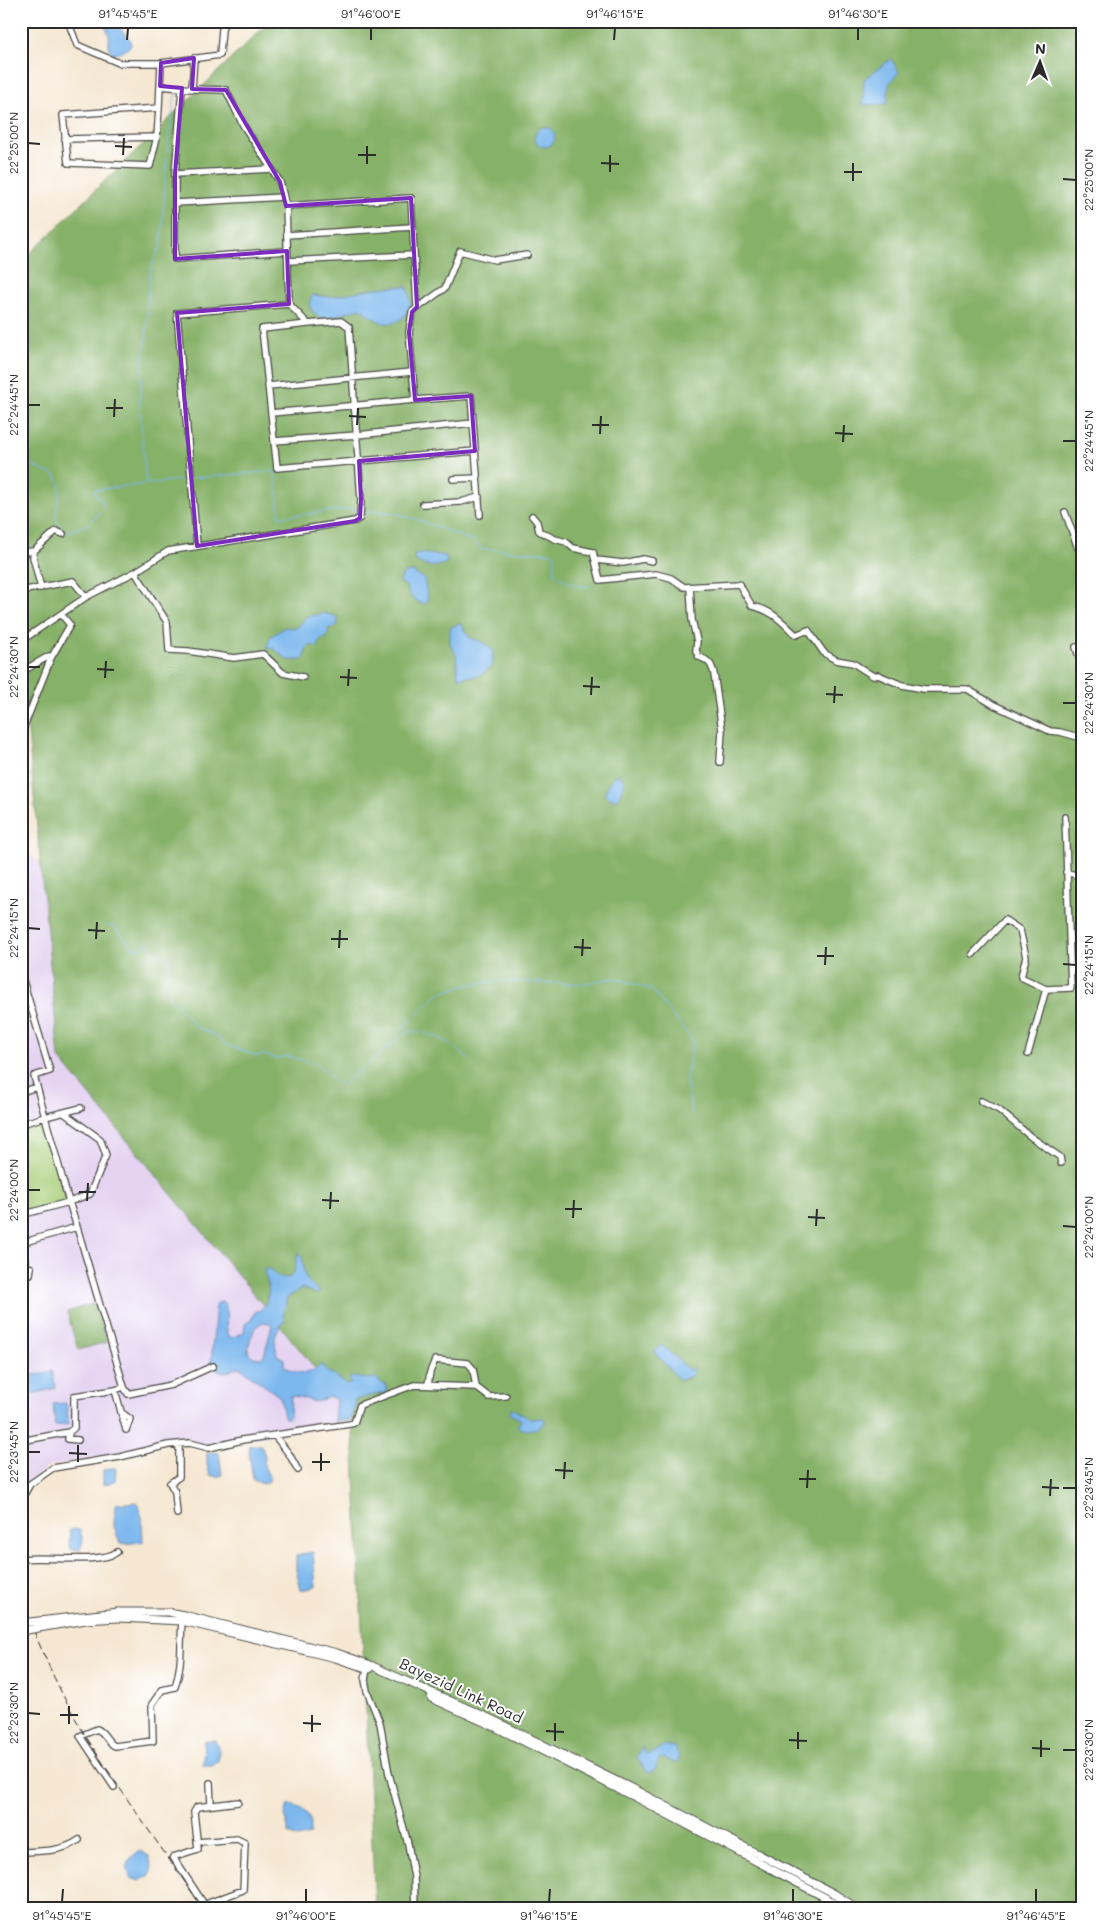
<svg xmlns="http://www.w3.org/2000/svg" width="1103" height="1929" font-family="Mali,sans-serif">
  <rect width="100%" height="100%" fill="#fff"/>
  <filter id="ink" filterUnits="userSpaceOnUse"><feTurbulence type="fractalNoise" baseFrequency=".02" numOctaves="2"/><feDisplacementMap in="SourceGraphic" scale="10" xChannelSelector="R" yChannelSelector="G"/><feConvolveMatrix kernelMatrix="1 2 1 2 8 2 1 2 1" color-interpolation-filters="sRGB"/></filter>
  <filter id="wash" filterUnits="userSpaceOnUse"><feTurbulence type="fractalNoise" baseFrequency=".0096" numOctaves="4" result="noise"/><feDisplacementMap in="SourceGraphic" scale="20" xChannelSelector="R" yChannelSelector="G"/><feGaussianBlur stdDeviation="1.12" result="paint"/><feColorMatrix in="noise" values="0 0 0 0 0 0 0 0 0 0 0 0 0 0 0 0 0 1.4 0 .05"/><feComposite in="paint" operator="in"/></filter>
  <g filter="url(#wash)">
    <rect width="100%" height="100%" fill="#f5e7d1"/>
    <path fill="#e4d3f1" d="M 21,844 L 71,898 L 336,1234 L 353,1421 L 209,1446 L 190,1440 L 167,1442 L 119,1454 L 50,1466 L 27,1483 L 21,1490 Z"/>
    <path fill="#a8ce78" stroke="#6a7c52" d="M 42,1125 L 66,1201 L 21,1213 L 21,1131 Z"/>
    <path fill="#86b168" stroke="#586e4a" d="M 270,21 L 1082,21 L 1082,1908 L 375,1908 L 352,1413 L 59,1058 L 21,660 L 21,262 Z
      M 94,1303 L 107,1342 L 78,1350 L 67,1312 Z"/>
    <path fill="#7cb7ee" stroke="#54718c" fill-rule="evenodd" d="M 113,21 L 130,39 L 131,45 C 127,51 110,60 109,47 C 108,43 110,40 109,35 C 108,29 104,26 102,22 Z
      M 891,59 L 899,72 L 889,84 L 887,104 L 863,105 L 864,79 Z
      M535 137a10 10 0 1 1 20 0a10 10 0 1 1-20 0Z
      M 406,286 C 417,303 406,326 384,323 C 378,322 365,312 360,308 L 330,318 L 321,318 C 311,312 306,306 313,295 L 330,297 L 376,288 Z
      M 418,553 L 446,556 L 447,562 C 437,569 422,567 414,559 L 415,554 Z
      M 410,572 L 415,572 L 416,575 L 424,578 L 428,601 L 424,604 C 415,602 408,596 407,587 L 400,582 L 403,574 Z
      M 324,613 L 338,617 L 337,627 L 329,628 L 326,639 L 322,638 L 318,642 L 318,647 L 311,645 L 306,649 L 305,657 L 302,660 L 288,660 L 273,648 L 267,649 L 270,637 L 285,627 L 297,628 L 306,617 Z
      M 460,623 L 470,638 L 481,641 L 493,650 L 493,664 C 482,677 475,677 458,677 L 456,654 L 450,644 L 450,628 Z
      M 618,774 L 625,782 L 618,799 L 612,799 L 605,795 C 606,786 609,780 618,774 Z
      M 298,1253 L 302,1255 C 304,1277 303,1278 320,1292 L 316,1294 L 302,1288 L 287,1298 L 283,1317 L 285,1320 C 273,1336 274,1337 277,1355 L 284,1359 L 284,1366 C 295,1374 309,1376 319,1366 L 322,1365 L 327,1372 L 331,1373 L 347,1385 L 351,1383 L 349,1379 L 350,1377 L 371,1379 L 375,1377 L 382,1384 L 386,1385 L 387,1392 L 354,1400 L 356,1404 L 350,1420 L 334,1421 L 336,1400 C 328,1393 323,1401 315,1402 L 299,1397 L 291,1396 L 290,1416 L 286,1419 L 284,1417 L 280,1397 L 239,1367 C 227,1373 220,1375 211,1363 L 216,1304 L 221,1302 L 226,1305 L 227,1334 L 232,1338 L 244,1332 L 245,1324 L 251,1320 L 255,1312 C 266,1310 270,1295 268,1285 C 267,1279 264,1274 264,1269 L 270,1269 L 278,1277 L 289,1278 L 294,1273 ZM 263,1322 L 270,1323 L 272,1325 L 264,1356 L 260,1358 L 253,1357 L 248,1352 C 249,1341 253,1327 263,1322 Z
      M 662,1345 L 689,1370 L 694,1368 L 692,1376 L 680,1380 L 654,1352 Z
      M 52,1371 L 56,1388 L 29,1395 L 25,1377 Z
      M 66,1403 L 69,1424 L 55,1426 L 53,1404 Z
      M 511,1408 L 530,1419 L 544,1418 L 545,1423 C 538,1429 529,1432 519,1428 L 518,1425 L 521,1420 L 510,1414 Z
      M 250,1445 L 261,1445 L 265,1456 L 264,1466 L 270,1478 L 268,1482 L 263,1484 L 253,1480 L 249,1452 Z
      M 207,1452 L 219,1453 L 222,1475 L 217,1477 L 210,1475 L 207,1465 Z
      M 110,1468 L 116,1468 L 115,1481 L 103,1485 L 103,1470 Z
      M 137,1502 L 142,1517 L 143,1542 L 120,1544 L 114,1526 L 115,1504 Z
      M 73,1529 L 80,1530 L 83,1541 L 80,1550 L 71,1549 L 69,1543 L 70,1530 Z
      M 313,1552 L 316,1587 L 301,1590 L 296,1570 L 296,1555 Z
      M 215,1740 L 219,1750 L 218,1761 L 213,1765 L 203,1765 L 204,1741 Z
      M 664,1745 L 675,1747 L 679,1757 L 677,1764 L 663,1758 L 659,1759 L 655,1770 L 648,1773 L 637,1758 L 642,1747 L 646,1754 C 653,1753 660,1750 664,1745 Z
      M 288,1805 C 305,1806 314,1818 310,1835 L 297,1838 L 289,1834 L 285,1814 Z
      M 141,1851 L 149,1856 L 152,1867 L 149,1876 L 139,1881 L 131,1878 L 127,1869 C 129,1861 131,1854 141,1851 Z"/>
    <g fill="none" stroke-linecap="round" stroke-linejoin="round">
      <path stroke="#7cb7ee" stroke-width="1" d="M 21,465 L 33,466 L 56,476 C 57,480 60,484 60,487 C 61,507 47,516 66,532 L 86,526 L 103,509 L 103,502 L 96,495 L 94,490 L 188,479
        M 194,478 L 275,471 L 280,517 L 349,509 L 357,510
        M 146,483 L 139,401 L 146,338 L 150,271 L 161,245 L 168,142 L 176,89
        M 363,510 L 395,513 L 418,520 L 474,541 L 480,549 L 555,553 L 554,573 C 565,582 576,586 589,587
        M 108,926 L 113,926 L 135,949 L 141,948 L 145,942 L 154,951 L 169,958 L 167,977 L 162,988 L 195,1026 L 218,1037 L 225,1044 L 257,1056 L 263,1054 L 275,1059 L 286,1056 L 317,1064 L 341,1086 L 408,1031 C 438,1033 447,1041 469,1060
        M 401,1030 L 439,993 L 467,985 L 497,981 L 581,984 L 614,978 L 651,989 L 693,1041 L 686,1079 L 692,1114"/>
    </g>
  </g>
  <g filter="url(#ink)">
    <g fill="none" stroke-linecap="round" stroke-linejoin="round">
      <g stroke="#494744" stroke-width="8">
        <path id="minor" d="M 68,21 L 77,45 L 119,63 L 161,63 L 159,108 L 63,115 L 68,163 L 150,166 L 157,137 L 159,108
          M 194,58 L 192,89 L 182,88 L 175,174 L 175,259 L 287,251
          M 161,63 L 220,55 L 222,29 L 225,21
          M 160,86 L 182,88
          M 192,89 L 226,90 L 243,125 L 280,182 L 286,206
          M 65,139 L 157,137
          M 175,174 L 271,169
          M 176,203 L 283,197
          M 287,235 L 412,227
          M 288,261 L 414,255
          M 308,324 L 262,329 L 277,468 L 475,451
          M 268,386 L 412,372
          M 271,413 L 415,400
          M 274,441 L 357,435 L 473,423
          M 453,479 L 477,478
          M 423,504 L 461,502 L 479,497
          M 1065,512 L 1078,548 L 1082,549
          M 480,515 L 471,396 L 415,400 L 409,332 L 412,312 L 445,288 L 460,251 L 495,260 L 527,255
          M 532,516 L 537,522 L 539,531 L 555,539 L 566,542 L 573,548 L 593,552 L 600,580 L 656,574 L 671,578 L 684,587 L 739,584 L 752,606 C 772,610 782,622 796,635 L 808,630 L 824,653 L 836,660 L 853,663 L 873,676 L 878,675 L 902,685 L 924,689 L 967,689 L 994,705 L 1050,731 L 1060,732 L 1082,738
          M 197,546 L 177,313 L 289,304
          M 21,552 L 34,551
          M 596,560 L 623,563 L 643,559 L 652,561
          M 135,572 L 167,622 L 169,650 L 188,651 L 234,658 L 263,654 L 283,673 L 303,677
          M 690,587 L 692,620 L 697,641 L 696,651 L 699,657 C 709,660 712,665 714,674 L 722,730 L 720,762
          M 41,588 L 33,557 L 34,551 L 56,531 L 63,534
          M 21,591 L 73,581 L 86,597
          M 21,641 L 86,597 L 135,572 L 168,551 L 355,521 L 360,518 L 361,500 L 349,327 L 341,321 L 308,324 L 289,304 L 286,206 L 411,198 L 417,307
          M 1076,647 L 1082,667
          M 21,672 L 49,656 L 51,658 L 70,625 L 61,614
          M 21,734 L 51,658
          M 1066,872 L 1082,877
          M 973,954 L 1005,920 L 1020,930 L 1026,957 L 1021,977 L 1046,989
          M 1071,968 L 1082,967
          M 21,974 L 50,1071 L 34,1076 L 37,1087 L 21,1092
          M 1028,1054 L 1046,989 L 1071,988 L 1065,817
          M 981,1101 L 999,1110 L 1031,1137 L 1060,1157 L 1061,1163
          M 64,1113 L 100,1139 L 106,1155 L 90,1194 L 69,1202 L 45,1117 L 81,1108
          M 21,1124 L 45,1117 L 37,1087
          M 21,1215 L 69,1202 L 77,1227 L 21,1243
          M 21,1248 L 27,1267 L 24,1273 L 30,1274 L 31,1268 L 27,1267
          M 428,1385 L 430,1372 L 435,1360 L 468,1363 L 473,1369 L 476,1387
          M 124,1387 L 128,1394 L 171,1385 L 213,1366
          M 115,1390 L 126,1430
          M 122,1413 L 130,1419 L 126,1430
          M 69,1432 L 68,1439 L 78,1440
          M 275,1436 L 289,1454 L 298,1470
          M 21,1441 L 69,1432 L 74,1428 L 74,1396 L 115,1390 L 124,1387 L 77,1227
          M 21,1494 L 25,1493 L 30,1484 L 53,1468 L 120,1457 L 168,1445 L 190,1443 L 209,1448 L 242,1440 L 350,1424 L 354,1423 L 360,1405 L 414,1385 L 476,1387 L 489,1397 L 506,1396
          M 177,1514 L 175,1492 L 170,1483 L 179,1477 L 179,1444
          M 21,1559 C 45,1556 101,1564 117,1552
          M 1082,1628 L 1079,1645 L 1082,1660
          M 367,1668 L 365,1680 L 367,1691 L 380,1723 L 389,1774 L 408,1844 L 414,1877 L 415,1908
          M 210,1783 L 211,1805
          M 114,1787 L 80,1736 L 97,1729 C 106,1733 107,1743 115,1746 L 153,1741 L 152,1704 L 162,1690 L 175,1687 C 183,1663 180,1645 182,1621
          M 197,1842 L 237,1839 L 245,1843 L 243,1890 L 203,1905
          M 21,1852 C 42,1851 62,1852 79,1840
          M 199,1908 L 203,1905 L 202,1901 L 173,1857 L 198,1849 L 194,1812 L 197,1807 L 238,1802"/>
      </g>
      <g stroke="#494744" stroke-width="9">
        <path id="major" d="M 118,1612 L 168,1612 L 184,1615 L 337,1653 L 368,1664 L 491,1719 L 637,1791 L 833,1893 L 857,1908
          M 118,1618 L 182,1621 L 335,1658 L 369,1669
          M 431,1698 L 495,1727 L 640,1800 L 845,1908"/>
      </g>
      <use href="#minor" stroke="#fff" stroke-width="5.5"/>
      <use href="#major" stroke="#fff" stroke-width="7"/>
      <path stroke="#2b2b2b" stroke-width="1" stroke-dasharray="8 4" stroke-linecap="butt" d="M 21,1597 C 38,1644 59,1692 85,1735 C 122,1794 163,1850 203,1908"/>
      <g stroke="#494744" stroke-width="9" stroke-linecap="butt">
        <path id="major-bridge" d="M 21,1623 L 118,1612
          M 21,1631 L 86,1620 L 118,1618"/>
      </g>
      <use href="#major-bridge" stroke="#fff" stroke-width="7"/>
    </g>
  </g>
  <path fill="none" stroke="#7b2cbf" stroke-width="4" stroke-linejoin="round" d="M 194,58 L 192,89 L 226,90 L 280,182 L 286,206 L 411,198 L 417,307 L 412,312 L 409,332 L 415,400 L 471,396 L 475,451 L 359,461 L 361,500 L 360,518 L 355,521 L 197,546 L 177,313 L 289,304 L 287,251 L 175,259 L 175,174 L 182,88 L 160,86 L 161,63 Z"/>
  <path fill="none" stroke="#2b2b2b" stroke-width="2" d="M 127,40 L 128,28M 371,40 L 371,28M 614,40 L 615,28M 858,40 L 858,28M 28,143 L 40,144M 115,146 L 132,147M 123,155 L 124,138M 358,155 L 376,155M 601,163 L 619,164M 367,164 L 367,146M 610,172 L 610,155M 844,172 L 862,172M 1063,179 L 1076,180M 853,181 L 853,163M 28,405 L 40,405M 106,408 L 123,408M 349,416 L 366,417M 114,417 L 115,399M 357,425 L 358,408M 592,425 L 609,425M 835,433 L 853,434M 600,434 L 601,416M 1063,441 L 1076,441M 843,442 L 844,425M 28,667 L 40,667M 97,669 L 114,670M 340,677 L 357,678M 105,678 L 106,661M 348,686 L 349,669M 583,686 L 600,687M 826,694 L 843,695M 591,695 L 592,677M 834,703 L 835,686M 1063,703 L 1076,703M 28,928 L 40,929M 88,930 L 105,931M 96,939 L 97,922M 331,939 L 348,939M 574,947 L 591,948M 339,948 L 340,930M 582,956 L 583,939M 817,956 L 834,956M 1063,964 L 1076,965M 825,965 L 826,947M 28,1190 L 40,1190M 79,1192 L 96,1192M 322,1200 L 339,1201M 87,1201 L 88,1183M 330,1209 L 331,1192M 565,1209 L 582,1209M 808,1217 L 825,1218M 573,1218 L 574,1200M 816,1226 L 817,1209M 1063,1226 L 1076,1227M 28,1452 L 40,1452M 69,1453 L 87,1454M 78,1462 L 78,1445M 312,1462 L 330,1462M 555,1470 L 573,1471M 321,1471 L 321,1453M 564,1479 L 565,1462M 799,1479 L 816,1479M 1042,1487 L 1059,1488M 807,1488 L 808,1470M 1063,1488 L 1076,1488M 1050,1496 L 1051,1479M 28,1713 L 40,1714M 60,1715 L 78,1715M 303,1723 L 321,1724M 69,1724 L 69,1706M 546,1731 L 564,1732M 312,1732 L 312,1715M 789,1740 L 807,1741M 555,1741 L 555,1723M 1032,1748 L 1050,1749M 798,1749 L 798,1732M 1063,1750 L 1076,1750M 1041,1757 L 1041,1740M 62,1902 L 63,1889M 306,1902 L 306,1889M 549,1902 L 550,1889M 793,1902 L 793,1889M 1036,1902 L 1036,1889"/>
  <g text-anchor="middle" stroke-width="4" stroke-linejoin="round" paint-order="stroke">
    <g font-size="15" fill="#2b2b2b" stroke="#fff">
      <text transform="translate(461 1691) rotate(25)" y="5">Bayezid Link Road</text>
    </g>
  </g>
  <rect width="1103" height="1929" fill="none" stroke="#fff" stroke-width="55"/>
  <g transform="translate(1040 62) rotate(2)" stroke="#ffffff" stroke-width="4" paint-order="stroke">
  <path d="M0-4L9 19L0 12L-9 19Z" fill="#2b2b2b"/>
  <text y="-8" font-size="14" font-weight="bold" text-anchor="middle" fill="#2b2b2b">N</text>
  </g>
  <rect x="28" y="28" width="1048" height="1874" fill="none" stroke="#2b2b2b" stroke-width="2"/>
  <g font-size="12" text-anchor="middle" fill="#2b2b2b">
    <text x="128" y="18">91°45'45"E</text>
    <text x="371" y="18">91°46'00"E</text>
    <text x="615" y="18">91°46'15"E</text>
    <text x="858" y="18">91°46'30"E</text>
    <text transform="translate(14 143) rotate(-90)" y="4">22°25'00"N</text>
    <text transform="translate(1089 180) rotate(-90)" y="4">22°25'00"N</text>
    <text transform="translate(14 405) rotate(-90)" y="4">22°24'45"N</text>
    <text transform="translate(1089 441) rotate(-90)" y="4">22°24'45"N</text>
    <text transform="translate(14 667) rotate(-90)" y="4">22°24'30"N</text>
    <text transform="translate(1089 703) rotate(-90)" y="4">22°24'30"N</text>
    <text transform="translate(14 928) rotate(-90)" y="4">22°24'15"N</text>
    <text transform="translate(1089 965) rotate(-90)" y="4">22°24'15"N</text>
    <text transform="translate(14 1190) rotate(-90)" y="4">22°24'00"N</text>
    <text transform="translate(1089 1227) rotate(-90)" y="4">22°24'00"N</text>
    <text transform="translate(14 1452) rotate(-90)" y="4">22°23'45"N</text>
    <text transform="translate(1089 1488) rotate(-90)" y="4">22°23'45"N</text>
    <text transform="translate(14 1713) rotate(-90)" y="4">22°23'30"N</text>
    <text transform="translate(1089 1750) rotate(-90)" y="4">22°23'30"N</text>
    <text x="62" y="1920">91°45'45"E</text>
    <text x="306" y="1920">91°46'00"E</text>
    <text x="549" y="1920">91°46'15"E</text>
    <text x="793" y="1920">91°46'30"E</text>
    <text x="1036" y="1920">91°46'45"E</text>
  </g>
</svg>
